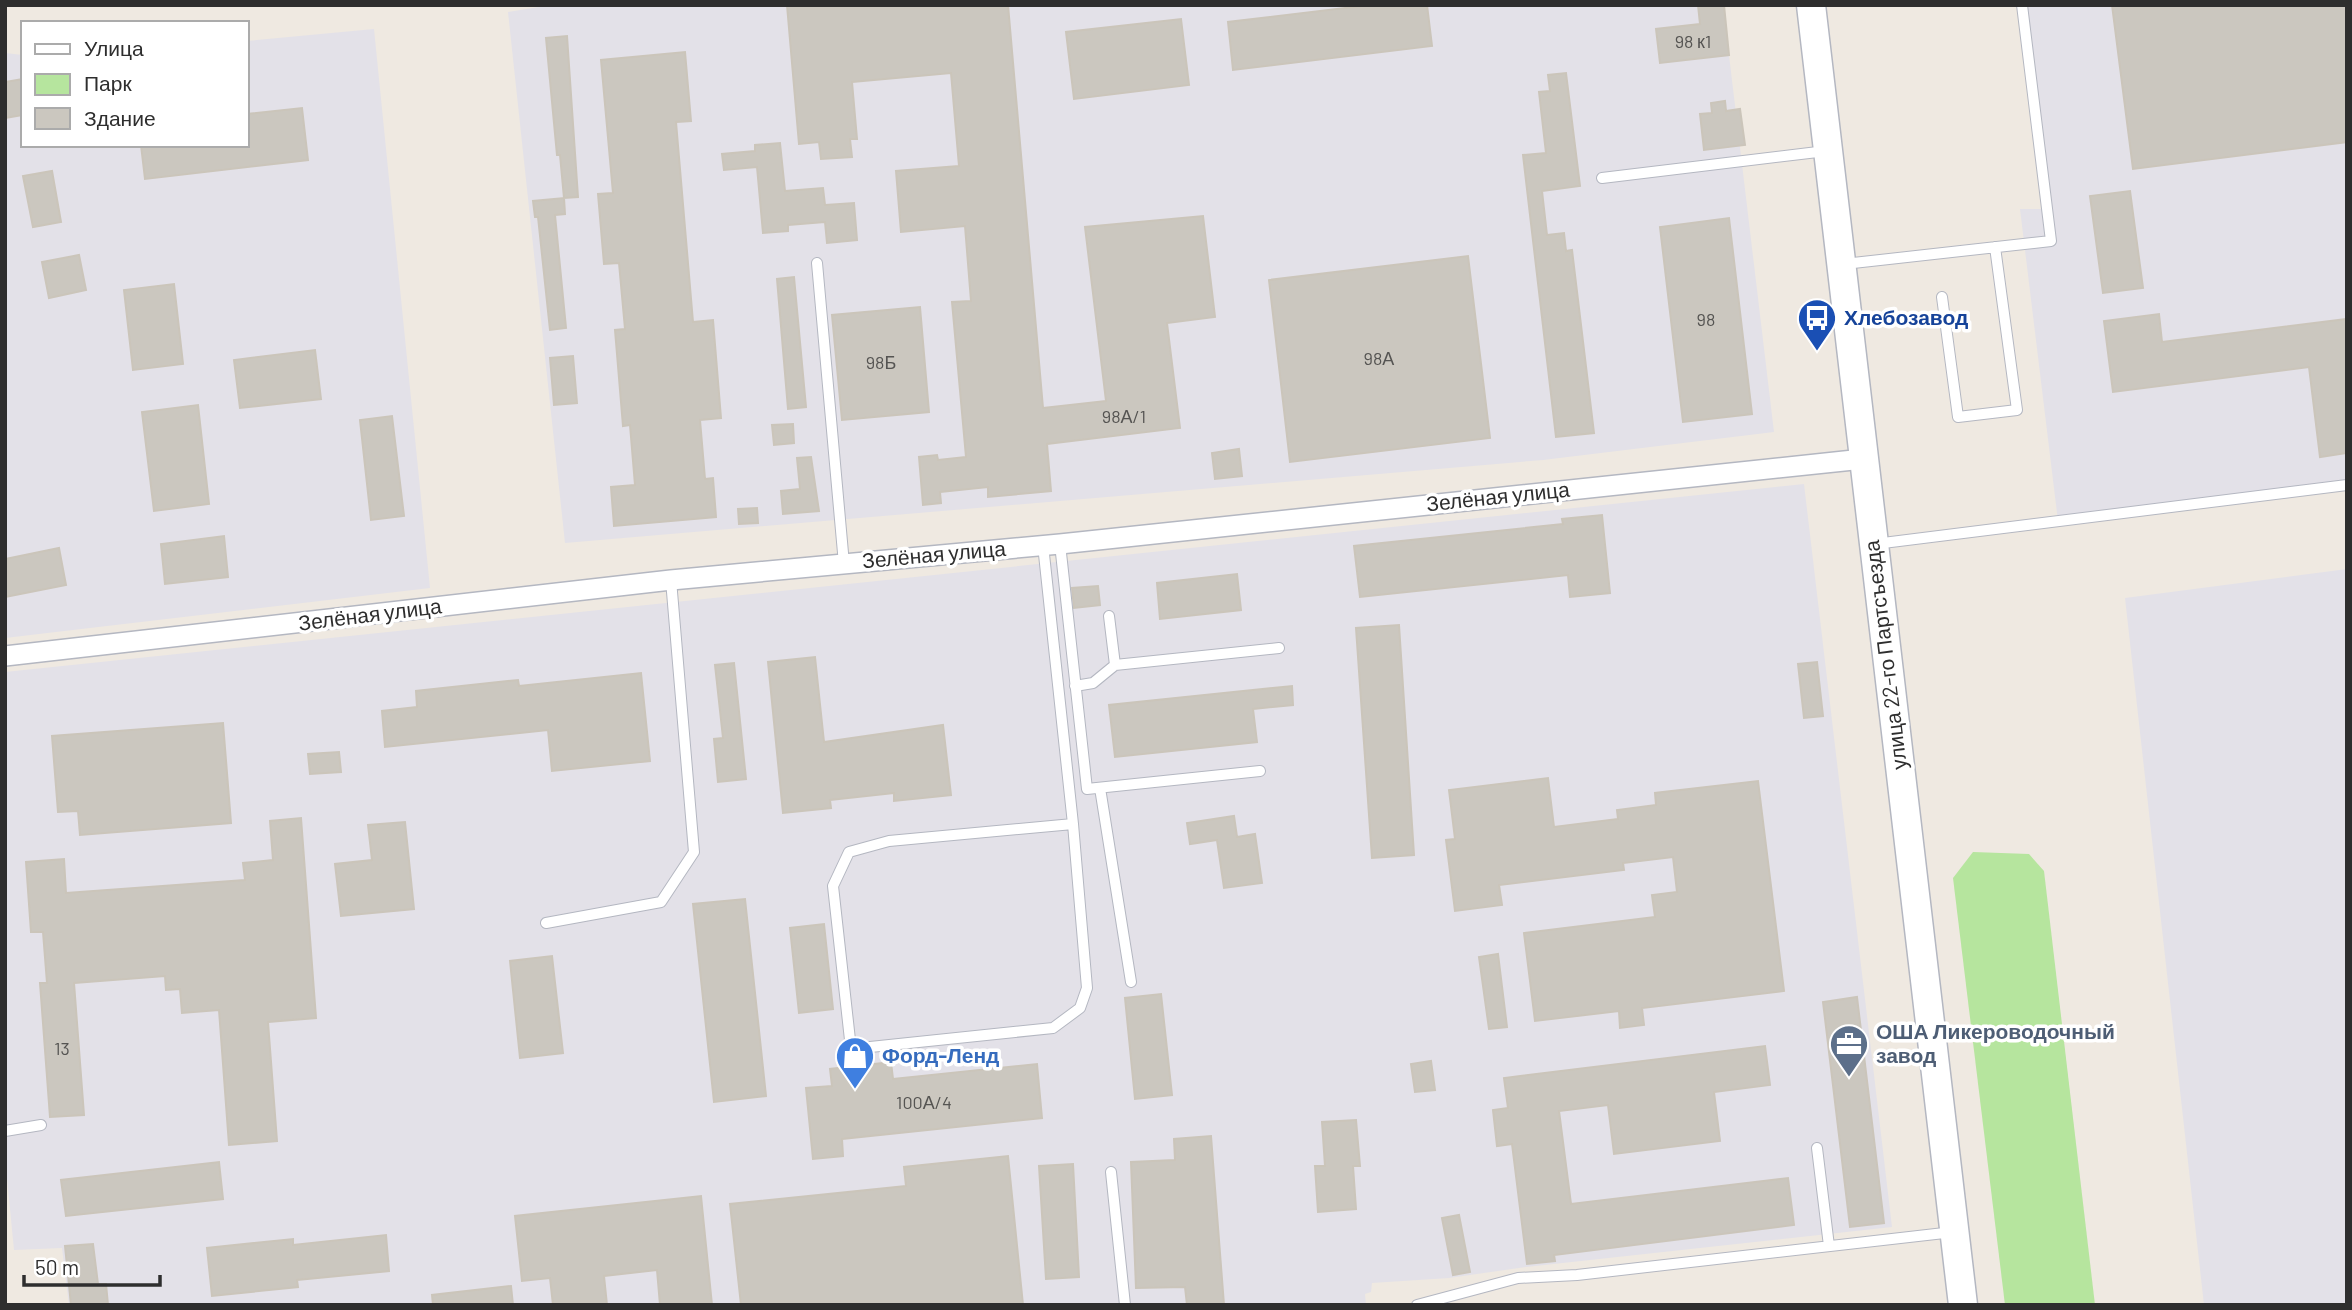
<svg xmlns="http://www.w3.org/2000/svg" width="2352" height="1310" font-family="Barlow,sans-serif">
  <rect width="100%" height="100%" fill="#efe9e1"/>
  <path fill="#e3e1e8" d="M 551,5 L 1723,5 L 1774,432 L 1543,460 L 565,543 L 508,12 Z
    M 2022,5 L 2347,5 L 2347,485 L 2058,521 L 2020,209 L 2046,209 Z
    M 374,29 L 430,588 L 5,638 L 5,53 L 23,55 L 23,145 L 247,145 L 247,41 Z
    M 1804,484 L 1892,1227 L 1526,1267 L 1449,1278 L 1372,1283 L 1371,1292 L 1365,1294 L 1366,1305 L 69,1305 L 62,1248 L 14,1250 L 5,1158 L 5,672 Z
    M 2347,569 L 2347,1305 L 2204,1305 L 2125,598 Z"/>
  <path fill="#b6e59e" d="M 1973,852 L 2029,854 L 2044,871 L 2095,1305 L 2005,1305 L 1953,878 Z"/>
  <path fill="#cbc7bf" stroke="#cbc5ba" stroke-width="2" d="M 787,5 L 1008,5 L 1043,408 L 1106,401 L 1085,227 L 1203,216 L 1215,317 L 1167,323 L 1180,428 L 1047,444 L 1051,491 L 988,497 L 988,487 L 940,492 L 941,503 L 923,505 L 919,457 L 937,455 L 938,460 L 966,457 L 952,302 L 971,301 L 965,226 L 901,232 L 896,171 L 959,166 L 951,73 L 852,82 L 857,139 L 850,139 L 852,157 L 821,159 L 819,142 L 799,144 Z
    M 1370,5 L 1427,5 L 1432,46 L 1233,70 L 1228,22 Z
    M 1698,5 L 1724,5 L 1729,55 L 1660,63 L 1656,29 L 1700,24 Z
    M 2112,5 L 2347,5 L 2347,142 L 2133,169 Z
    M 1181,19 L 1189,85 L 1074,99 L 1066,32 Z
    M 567,36 L 578,197 L 564,198 L 560,155 L 557,155 L 546,38 Z
    M 685,52 L 691,121 L 676,122 L 693,322 L 713,320 L 721,418 L 700,420 L 705,479 L 713,478 L 716,517 L 614,526 L 611,487 L 635,485 L 630,425 L 623,426 L 615,330 L 625,329 L 619,263 L 604,264 L 598,194 L 613,193 L 601,60 Z
    M 1566,73 L 1580,186 L 1542,191 L 1547,235 L 1564,233 L 1566,251 L 1572,250 L 1594,433 L 1556,437 L 1523,155 L 1546,153 L 1539,92 L 1550,91 L 1548,75 Z
    M 23,79 L 23,115 L 5,118 L 5,82 Z
    M 1725,101 L 1726,111 L 1740,109 L 1745,145 L 1704,150 L 1700,114 L 1712,113 L 1711,103 Z
    M 302,108 L 308,160 L 145,179 L 141,145 L 247,145 L 247,114 Z
    M 780,143 L 785,191 L 823,188 L 825,205 L 854,203 L 857,240 L 827,243 L 825,222 L 788,225 L 788,231 L 763,233 L 757,167 L 724,170 L 722,154 L 755,151 L 755,145 Z
    M 52,171 L 61,222 L 33,227 L 23,176 Z
    M 2130,191 L 2143,288 L 2103,293 L 2090,196 Z
    M 564,198 L 565,214 L 555,215 L 566,328 L 550,330 L 538,217 L 535,217 L 533,201 Z
    M 1729,218 L 1752,414 L 1683,422 L 1660,227 Z
    M 79,255 L 86,290 L 49,298 L 42,262 Z
    M 1468,256 L 1490,438 L 1290,462 L 1269,280 Z
    M 794,277 L 806,407 L 788,409 L 777,279 Z
    M 174,284 L 183,364 L 133,370 L 124,290 Z
    M 920,307 L 929,412 L 842,420 L 832,315 Z
    M 2159,314 L 2162,342 L 2347,319 L 2347,453 L 2320,457 L 2309,367 L 2113,392 L 2104,321 Z
    M 315,350 L 321,399 L 240,408 L 234,360 Z
    M 573,356 L 577,403 L 554,405 L 550,358 Z
    M 198,405 L 209,504 L 154,511 L 142,412 Z
    M 392,416 L 404,516 L 371,520 L 360,420 Z
    M 793,424 L 794,443 L 774,445 L 772,425 Z
    M 1239,449 L 1242,476 L 1215,479 L 1212,453 Z
    M 811,457 L 819,511 L 783,514 L 781,491 L 800,489 L 797,458 Z
    M 757,508 L 758,523 L 739,524 L 738,509 Z
    M 1602,515 L 1610,593 L 1570,597 L 1568,575 L 1360,597 L 1354,546 L 1563,524 L 1562,519 Z
    M 224,536 L 228,577 L 165,584 L 161,544 Z
    M 59,548 L 66,585 L 5,597 L 5,559 Z
    M 1237,574 L 1241,610 L 1160,619 L 1157,583 Z
    M 1098,586 L 1100,605 L 1074,608 L 1072,588 Z
    M 1399,625 L 1414,855 L 1372,858 L 1356,628 Z
    M 815,657 L 824,742 L 943,725 L 951,795 L 894,801 L 894,793 L 830,800 L 831,808 L 783,813 L 768,662 Z
    M 1817,662 L 1823,716 L 1804,718 L 1798,664 Z
    M 734,663 L 746,779 L 718,782 L 714,739 L 723,738 L 715,665 Z
    M 641,673 L 650,761 L 552,771 L 548,730 L 385,747 L 382,711 L 417,707 L 416,691 L 518,680 L 519,686 Z
    M 1292,686 L 1293,705 L 1253,709 L 1257,742 L 1115,757 L 1109,705 Z
    M 223,723 L 231,823 L 80,835 L 78,811 L 58,812 L 52,736 Z
    M 339,752 L 341,772 L 310,774 L 308,754 Z
    M 1548,778 L 1554,827 L 1618,819 L 1617,810 L 1656,805 L 1655,793 L 1758,781 L 1784,991 L 1642,1008 L 1644,1025 L 1620,1028 L 1619,1011 L 1535,1021 L 1524,933 L 1655,917 L 1652,895 L 1677,892 L 1673,857 L 1623,863 L 1624,870 L 1499,885 L 1502,905 L 1455,911 L 1446,840 L 1455,839 L 1449,790 Z
    M 1234,816 L 1237,837 L 1255,834 L 1262,883 L 1224,888 L 1217,840 L 1190,844 L 1187,823 Z
    M 301,818 L 316,1018 L 268,1022 L 277,1141 L 229,1145 L 219,1010 L 182,1013 L 180,989 L 166,990 L 165,976 L 74,983 L 84,1115 L 50,1117 L 40,983 L 47,983 L 43,932 L 31,932 L 26,862 L 64,859 L 66,893 L 245,880 L 243,863 L 273,860 L 270,821 Z
    M 405,822 L 414,909 L 341,916 L 335,864 L 372,860 L 368,825 Z
    M 745,899 L 766,1096 L 714,1102 L 693,904 Z
    M 824,924 L 833,1009 L 799,1013 L 790,928 Z
    M 1498,954 L 1507,1027 L 1489,1029 L 1479,957 Z
    M 552,956 L 563,1053 L 520,1058 L 510,961 Z
    M 1161,994 L 1172,1095 L 1135,1099 L 1125,998 Z
    M 1857,997 L 1884,1223 L 1850,1227 L 1823,1002 Z
    M 1765,1046 L 1770,1085 L 1714,1092 L 1720,1141 L 1614,1154 L 1608,1105 L 1559,1111 L 1571,1204 L 1788,1178 L 1794,1225 L 1554,1255 L 1555,1261 L 1527,1264 L 1512,1144 L 1497,1146 L 1493,1110 L 1508,1108 L 1504,1078 Z
    M 1431,1061 L 1435,1090 L 1415,1092 L 1411,1064 Z
    M 891,1062 L 893,1079 L 1037,1064 L 1042,1118 L 842,1139 L 843,1156 L 813,1159 L 806,1088 L 832,1086 L 830,1069 Z
    M 1356,1120 L 1360,1166 L 1353,1166 L 1356,1209 L 1318,1212 L 1315,1166 L 1325,1166 L 1322,1122 Z
    M 1211,1136 L 1224,1305 L 1187,1305 L 1185,1287 L 1136,1288 L 1131,1162 L 1175,1160 L 1174,1139 Z
    M 1008,1156 L 1023,1305 L 741,1305 L 730,1204 L 906,1186 L 904,1167 Z
    M 219,1162 L 223,1199 L 66,1216 L 61,1180 Z
    M 1073,1164 L 1079,1277 L 1046,1279 L 1039,1166 Z
    M 701,1196 L 712,1305 L 660,1305 L 657,1270 L 604,1276 L 607,1305 L 553,1305 L 550,1278 L 522,1281 L 515,1216 Z
    M 1459,1215 L 1470,1272 L 1453,1275 L 1442,1218 Z
    M 386,1235 L 389,1271 L 297,1280 L 298,1287 L 212,1296 L 207,1248 L 293,1239 L 293,1245 Z
    M 93,1244 L 98,1284 L 106,1284 L 108,1305 L 71,1305 L 65,1246 Z
    M 511,1286 L 513,1305 L 433,1305 L 432,1295 Z"/>
  <g fill="none" stroke-linecap="round" stroke-linejoin="round">
    <g stroke="#b4b7c1" stroke-width="12">
      <path id="lane" d="M 1602,178 L 1826,151
        M 817,263 L 844,564
        M 1844,264 L 2051,241 L 2022,5
        M 1942,297 L 1958,417 L 2017,410 L 1995,247
        M 1060,544 L 1087,789 L 1260,771
        M 1875,544 L 2347,485
        M 1043,545 L 1073,824 L 889,841 L 849,852 L 833,886 L 851,1049 L 1053,1028 L 1080,1008 L 1087,988 L 1073,824
        M 1109,616 L 1115,665 L 1279,648
        M 1075,686 L 1093,683 L 1115,665
        M 1100,788 L 1131,982
        M 546,923 L 661,902 L 694,852 L 671,580
        M 5,1131 L 41,1125
        M 1817,1148 L 1829,1246
        M 1111,1172 L 1125,1305
        M 1417,1305 L 1518,1278 L 1577,1275 L 1953,1232"/>
    </g>
    <g stroke="#b4b7c1" stroke-width="22">
      <path id="street" d="M 5,656 L 671,580 L 1060,544 L 1863,459"/>
    </g>
    <g stroke="#b4b7c1" stroke-width="31">
      <path id="secondary" d="M 1811,5 L 1963,1305"/>
    </g>
    <use href="#lane" stroke="#fff" stroke-width="10"/>
    <use href="#street" stroke="#fff" stroke-width="19"/>
    <use href="#secondary" stroke="#fff" stroke-width="28"/>
  </g>
  <defs>
    <g id="bus-pin" transform="scale(2.0125)"><path d="M0 17L-7.5 6A9.5 9.5 0 1 1 7.5 6Z" fill="#1a4fb4" stroke="#fff"/><path d="M-5-6H5V4H4V6H2V4H-2V6H-4V4H-5ZM-3.5-4V0h7V-4ZM-3.5 1.2v1.5H-2V1.2ZM2 1.2v1.5H3.5V1.2Z" fill="#fff"/></g>
    <g id="office-pin" transform="scale(2.0125)"><path d="M0 17L-7.5 6A9.5 9.5 0 1 1 7.5 6Z" fill="#5c6f8a" stroke="#fff"/><path d="M-6-3h4V-5.5h4V-3h4V5H-6ZM-1-4.5V-3h2v-1.5ZM-6 0V1H6V0Z" fill="#fff"/></g>
    <g id="shop-pin" transform="scale(2.0125)"><path d="M0 17L-7.5 6A9.5 9.5 0 1 1 7.5 6Z" fill="#3f7fe0" stroke="#fff"/><path d="M-5-2.5h2.3a2.7 3.5 0 0 1 5.4 0H5L5.5 6h-11ZM-1.5-2.5h3a1.5 2.3 0 0 0-3 0Z" fill="#fff"/></g>
  </defs>
  <g fill-rule="evenodd">
    <use href="#bus-pin" x="1817" y="318"/>
    <use href="#office-pin" x="1849" y="1044"/>
    <use href="#shop-pin" x="855" y="1056"/>
  </g>
  <g text-anchor="middle" stroke-width="7" stroke-linejoin="round" paint-order="stroke">
    <g font-size="18" fill="#555452">
      <text x="1693" y="48">98 к1</text>
      <text x="1706" y="326">98</text>
      <text x="1379" y="365">98А</text>
      <text x="881" y="369">98Б</text>
      <text x="1124" y="423">98А/1</text>
      <text x="62" y="1055">13</text>
      <text x="924" y="1109">100А/4</text>
    </g>
    <g font-size="21" font-weight="bold" fill="#164399" stroke="#fff" text-anchor="start">
      <text x="1844" y="325">Хлебозавод</text>
    </g>
    <g font-size="21" fill="#2e2e2e" stroke="#fff">
      <text transform="translate(1498 497) rotate(-6)" y="7">Зелёная улица</text>
      <text transform="translate(934 555) rotate(-5)" y="7">Зелёная улица</text>
      <text transform="translate(370 615) rotate(-7)" y="7">Зелёная улица</text>
      <text transform="translate(1886 655) rotate(-97)" y="7">улица 22-го Партсъезда</text>
    </g>
    <g font-size="21" font-weight="bold" fill="#4e5e75" stroke="#fff" text-anchor="start">
      <text x="1876" y="1039">ОША Ликероводочный<tspan x="1876" dy="24">завод</tspan></text>
    </g>
    <g font-size="21" font-weight="bold" fill="#366cbe" stroke="#fff" text-anchor="start">
      <text x="882" y="1063">Форд-Ленд</text>
    </g>
  </g>
  <rect width="2352" height="1310" fill="none" stroke="#2e2e2e" stroke-width="14"/>
  <rect x="21" y="21" width="228" height="126" fill="#ffffff" stroke="#ababab" stroke-width="2"/>
  <rect x="35" y="44" width="35" height="10" fill="#ffffff" stroke="#ababab" stroke-width="2"/>
  <text x="84" y="56" font-size="21" fill="#2e2e2e">Улица</text>
  <rect x="35" y="74" width="35" height="21" fill="#b6e59e" stroke="#ababab" stroke-width="2"/>
  <text x="84" y="91" font-size="21" fill="#2e2e2e">Парк</text>
  <rect x="35" y="108" width="35" height="21" fill="#cbc7bf" stroke="#ababab" stroke-width="2"/>
  <text x="84" y="126" font-size="21" fill="#2e2e2e">Здание</text>
  <path d="M24 1275v10h136v-10" fill="none" stroke="#2e2e2e" stroke-width="3.5"/>
  <text x="35" y="1275" font-size="21" fill="#2e2e2e" stroke="#ffffff" stroke-width="5" paint-order="stroke">50 m</text>
</svg>
